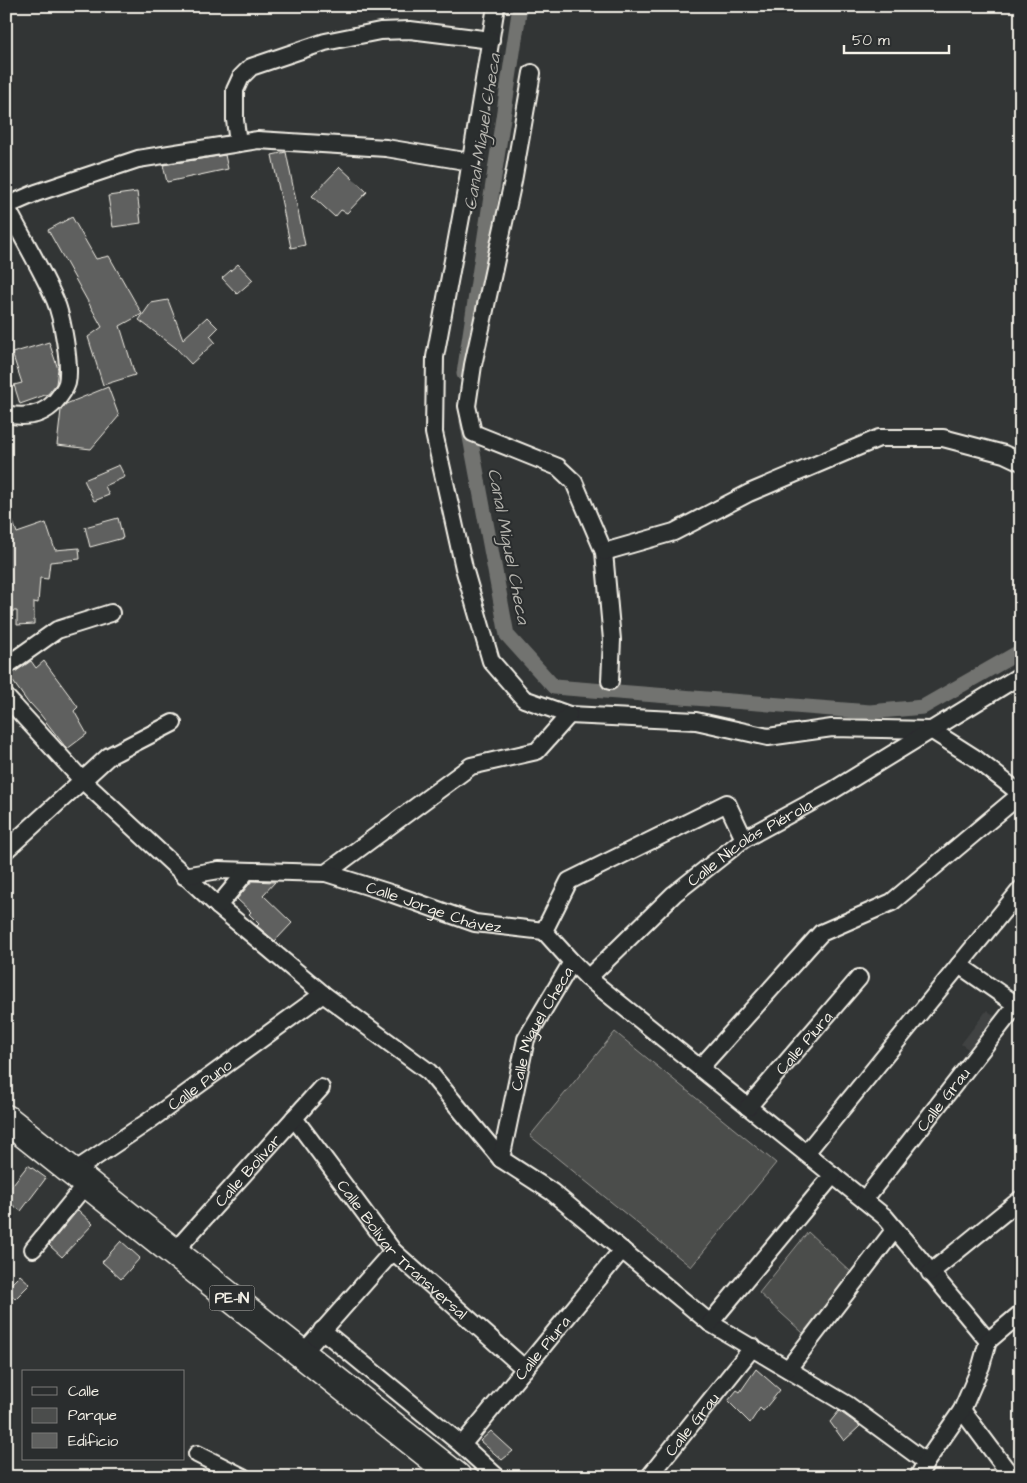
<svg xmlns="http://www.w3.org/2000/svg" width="1027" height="1483" font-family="'Architects Daughter',sans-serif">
  <rect width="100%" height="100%" fill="#323535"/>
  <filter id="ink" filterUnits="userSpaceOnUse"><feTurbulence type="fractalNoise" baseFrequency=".02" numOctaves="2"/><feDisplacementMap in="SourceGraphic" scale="10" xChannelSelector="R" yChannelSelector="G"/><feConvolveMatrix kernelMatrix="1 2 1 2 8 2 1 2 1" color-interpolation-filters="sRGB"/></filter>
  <g filter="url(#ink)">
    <path fill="#404242" d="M 987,1010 L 997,1018 L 971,1051 L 961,1044 Z"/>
    <path fill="#4b4d4c" stroke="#a09f9a" d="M 615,1032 L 776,1163 L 691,1267 L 530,1136 Z
      M 808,1232 L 851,1272 L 803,1333 L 759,1293 Z"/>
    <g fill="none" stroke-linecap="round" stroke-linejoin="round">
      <path stroke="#727370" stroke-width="15" d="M 464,374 L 520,6
        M 467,421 L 507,635 L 554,687 L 870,712 L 923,707 L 1021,651"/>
    </g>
    <path fill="#5f605f" stroke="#f4f1e8" d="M 286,152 L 305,245 L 291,248 L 272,155 Z
      M 225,155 L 228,169 L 167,182 L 163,165 Z
      M 340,167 L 367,192 L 347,213 L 341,210 L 335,217 L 312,196 Z
      M 137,192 L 141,223 L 113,227 L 108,196 Z
      M 72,217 L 96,259 L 109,256 L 142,314 L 120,326 L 135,375 L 103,385 L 88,337 L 102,327 L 48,230 Z
      M 238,264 L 253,280 L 237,294 L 222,278 Z
      M 168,300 L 183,339 L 207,317 L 218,328 L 210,336 L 215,342 L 191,364 L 176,348 L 139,320 L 151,303 Z
      M 49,342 L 58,369 L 56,384 L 48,394 L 20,404 L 14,385 L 22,383 L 12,353 Z
      M 108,387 L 119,416 L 91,449 L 57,445 L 61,410 L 66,404 Z
      M 119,465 L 125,477 L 105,486 L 109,495 L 94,501 L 84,480 Z
      M 6,508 L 8,508 L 17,533 L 46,523 L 55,550 L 79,548 L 80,559 L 50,562 L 48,579 L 40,578 L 38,603 L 34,602 L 34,624 L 17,625 L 17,611 L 6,611 Z
      M 118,518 L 123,538 L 90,547 L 85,527 Z
      M 31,661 L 36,668 L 44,661 L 78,707 L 74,711 L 87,734 L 67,749 L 40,714 L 30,703 L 29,704 L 9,676 Z
      M 252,881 L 275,882 L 263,895 L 292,923 L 275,941 L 257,926 L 259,924 L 249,914 L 251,912 L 237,899 Z
      M 28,1165 L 46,1178 L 21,1211 L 6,1200 L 6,1193 Z
      M 78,1210 L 93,1224 L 62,1257 L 49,1245 Z
      M 121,1241 L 140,1258 L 121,1279 L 102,1262 Z
      M 20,1275 L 30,1284 L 15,1299 L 6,1289 Z
      M 756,1369 L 780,1390 L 763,1411 L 760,1408 L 750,1423 L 728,1401 L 737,1390 L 740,1392 Z
      M 839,1411 L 860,1426 L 844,1441 L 830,1422 Z
      M 491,1431 L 513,1451 L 502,1460 L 480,1441 Z"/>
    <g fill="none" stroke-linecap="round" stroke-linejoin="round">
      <g stroke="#f4f1e8" stroke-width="20">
        <g id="minor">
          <path d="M 496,6 L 467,185 L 435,357 L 434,433 L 464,568 L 491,661 L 524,699 L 569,715 L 696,721 L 768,737 L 832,728 L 931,730 L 975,758 L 1021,794"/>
          <path d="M 532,73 L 513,181 L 473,365 L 467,406 L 473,433 L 558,467 L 574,482 L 604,552 L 612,640 L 610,681"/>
          <path d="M 238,143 L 235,120 L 235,90 L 241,77 L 251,67 L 325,42 L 380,31 L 410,30 L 491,40"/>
          <path d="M 6,206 L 36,193 L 138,159 L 258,140 L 386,148 L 471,162"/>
          <path d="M 6,414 C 24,418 42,416 55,402 C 60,396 65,390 67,383 C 71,366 62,316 55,300 C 41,268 22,237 6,206"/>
          <path d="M 604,552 L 674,532 L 749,493 L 879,438 L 943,438 L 1004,454 L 1021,462"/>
          <path d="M 6,666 L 57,630 L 111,613"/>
          <path d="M 6,697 L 82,780 L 218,906 L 323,994 L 429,1072 L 501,1159 L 552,1192 L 710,1323 L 848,1405 L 926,1462"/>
          <path d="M 6,850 L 109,756 L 173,723"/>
          <path d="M 326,873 L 471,766 L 537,751 L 569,715"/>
          <path id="s1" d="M 184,876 L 219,870 L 326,873 L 393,894 L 475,923 L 544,931"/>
          <path d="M 218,906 L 247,871"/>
          <path d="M 572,962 L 588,978 L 885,1217 L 988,1341"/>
          <path d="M 959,965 L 1021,1008"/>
          <path id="s2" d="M 588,978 L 674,894 L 744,839 L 832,791 L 1021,675"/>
          <path d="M 700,1068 L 821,933 L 892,902 L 1021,794"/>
          <path id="s3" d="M 748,1107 L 859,978"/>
          <path id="s4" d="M 294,1118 L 393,1251 L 525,1369"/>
          <path d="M 806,1153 L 1021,889"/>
          <path id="s5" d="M 501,1159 L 526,1039 L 572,962 L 544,931 L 569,881 L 727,803 L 744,839"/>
          <path id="s6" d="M 73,1172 L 146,1123 L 323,994"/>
          <path id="s7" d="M 864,1200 L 1021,999"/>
          <path d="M 33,1249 L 87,1183"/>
          <path id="s8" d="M 174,1252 L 321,1088"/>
          <path d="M 930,1273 L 1021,1199"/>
          <path d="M 710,1323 L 833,1175"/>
          <path d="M 322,1330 L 462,1445 L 497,1477"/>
          <path d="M 302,1354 L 393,1251"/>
          <path d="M 788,1369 L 895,1229"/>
          <path d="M 962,1410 L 1012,1477"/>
          <path id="s9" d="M 462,1445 L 622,1250"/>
          <path d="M 197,1454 L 243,1477"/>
          <path id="s10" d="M 649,1477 L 753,1347"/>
          <path d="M 918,1477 L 926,1462 L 962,1410 L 981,1366 L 988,1341 L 1021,1313"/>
        </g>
      </g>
      <g stroke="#f4f1e8" stroke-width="31">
        <path id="trunk" d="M 6,1119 L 457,1477"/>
      </g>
      <use href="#minor" stroke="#2a2d2e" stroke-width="16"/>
      <use href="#trunk" stroke="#2a2d2e" stroke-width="28"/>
    </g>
  </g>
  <g text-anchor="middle" stroke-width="4" stroke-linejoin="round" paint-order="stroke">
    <rect fill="#2a2d2e" stroke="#b7b6b0" stroke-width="1" x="209.5" y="1285.5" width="45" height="25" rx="4"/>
    <g font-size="15" font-weight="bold" fill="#f4f1e8">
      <text x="232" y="1303">PE-1N</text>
    </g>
    <g font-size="16" fill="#f4f1e8" stroke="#2a2d2e">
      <text dy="6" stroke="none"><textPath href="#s2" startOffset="212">Calle Nicolás Piérola</textPath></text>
      <text dy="6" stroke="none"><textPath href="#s1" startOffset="256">Calle Jorge Chávez</textPath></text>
      <text dy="6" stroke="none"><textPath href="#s5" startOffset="138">Calle Miguel Checa</textPath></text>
      <text dy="6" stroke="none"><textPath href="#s3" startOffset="85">Calle Piura</textPath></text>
      <text dy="6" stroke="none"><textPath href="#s6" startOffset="154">Calle Puno</textPath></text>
      <text dy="6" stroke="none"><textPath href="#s7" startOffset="128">Calle Grau</textPath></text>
      <text dy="6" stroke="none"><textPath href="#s8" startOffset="110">Calle Bolivar</textPath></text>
      <text dy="6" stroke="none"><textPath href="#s4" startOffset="171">Calle Bolivar Transversal</textPath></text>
      <text dy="6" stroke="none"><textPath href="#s9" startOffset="126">Calle Piura</textPath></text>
      <text dy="6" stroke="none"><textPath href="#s10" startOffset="68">Calle Grau</textPath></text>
    </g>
    <g font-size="18" font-style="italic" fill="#b3b2ac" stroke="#2a2d2e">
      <text transform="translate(482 132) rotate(-81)" y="6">Canal Miguel Checa</text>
      <text transform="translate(509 546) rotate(79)" y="6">Canal Miguel Checa</text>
    </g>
  </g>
  <rect width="1027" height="1483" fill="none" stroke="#2a2d2e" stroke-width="25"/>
  <rect x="12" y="12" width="1002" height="1458" fill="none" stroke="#f4f1e8" stroke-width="2" filter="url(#ink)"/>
  <rect x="22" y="1370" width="162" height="90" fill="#2a2d2e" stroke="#7b7b78"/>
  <rect x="32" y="1387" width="25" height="8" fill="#2a2d2e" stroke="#7b7b78"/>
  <text x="68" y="1396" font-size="15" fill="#f4f1e8">Calle</text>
  <rect x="32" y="1408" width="25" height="15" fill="#4b4d4c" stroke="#7b7b78"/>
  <text x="68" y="1420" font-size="15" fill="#f4f1e8">Parque</text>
  <rect x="32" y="1433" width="25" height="15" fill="#5f605f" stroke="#7b7b78"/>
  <text x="68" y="1446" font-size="15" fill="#f4f1e8">Edificio</text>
  <path d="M844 45v8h105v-8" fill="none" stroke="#f4f1e8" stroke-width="2.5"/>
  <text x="852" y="45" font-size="15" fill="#f4f1e8" stroke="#2a2d2e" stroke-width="4" paint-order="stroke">50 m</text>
</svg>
